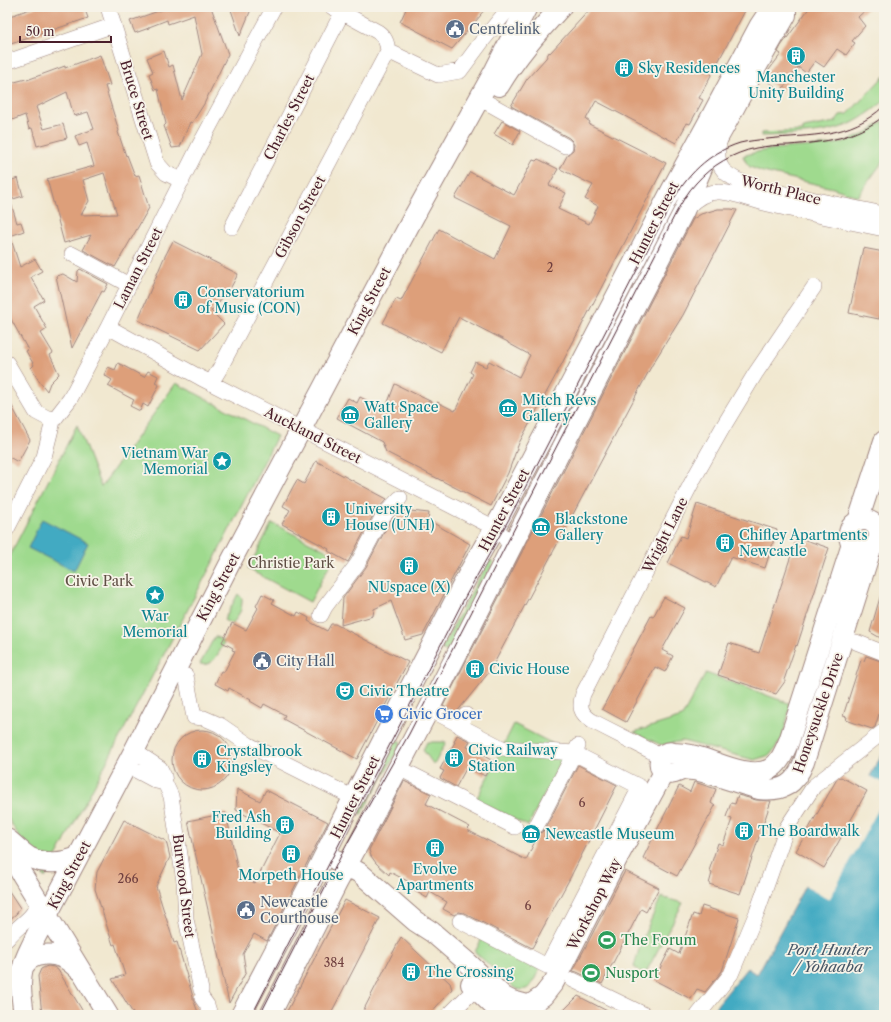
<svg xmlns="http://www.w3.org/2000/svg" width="891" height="1022" font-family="'Libre Caslon Text',serif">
  <rect width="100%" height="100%" fill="#f7f3e8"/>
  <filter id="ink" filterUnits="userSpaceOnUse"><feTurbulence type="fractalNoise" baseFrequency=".025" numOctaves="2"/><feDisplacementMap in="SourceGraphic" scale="8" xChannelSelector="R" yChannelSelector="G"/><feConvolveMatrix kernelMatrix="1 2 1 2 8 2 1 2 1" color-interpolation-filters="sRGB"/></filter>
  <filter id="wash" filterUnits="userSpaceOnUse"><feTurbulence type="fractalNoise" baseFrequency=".012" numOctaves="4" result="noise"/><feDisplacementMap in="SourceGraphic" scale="16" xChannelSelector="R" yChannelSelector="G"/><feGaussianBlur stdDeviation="0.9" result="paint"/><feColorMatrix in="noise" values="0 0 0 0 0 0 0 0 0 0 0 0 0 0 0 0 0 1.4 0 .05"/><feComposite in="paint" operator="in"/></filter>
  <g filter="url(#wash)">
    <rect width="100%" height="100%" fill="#f1e8d0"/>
    <path fill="#9fda8e" stroke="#747c5c" d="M 884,76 L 884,101 C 875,109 857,122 845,126 C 822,135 786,135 761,136 L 761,133 L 803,131 L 803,128 L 835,122 L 840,115 L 848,114 Z
      M 884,121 L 884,160 L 857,197 L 854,195 L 833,188 L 763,172 L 750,167 L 746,162 L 743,156 C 761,150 779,148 798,147 C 816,146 835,146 852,139 C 864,135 874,128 884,121 Z
      M 176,383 L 277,436 L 213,562 L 45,878 L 7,817 L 7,561 L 77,425 L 101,487 Z
      M 272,523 L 335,555 L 310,602 L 248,569 Z
      M 489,560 L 494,562 L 448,652 L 441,649 L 471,593 Z
      M 238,594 L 242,598 L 242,602 L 241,610 L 233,624 L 232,624 L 224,620 Z
      M 215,636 L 223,641 L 222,642 L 224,643 C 218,653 214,667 200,664 Z
      M 706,673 L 791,704 L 782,739 L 770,755 L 754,760 L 683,741 L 661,745 L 634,732 L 682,717 Z
      M 514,724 L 567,751 L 528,826 L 476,800 Z
      M 396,740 L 397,740 L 401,742 L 396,754 L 361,814 L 359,813 L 389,751 Z
      M 427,742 L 446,742 L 434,765 L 423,750 Z
      M 661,897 L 683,903 L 645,974 L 634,967 L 641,942 Z
      M 482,938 L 540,969 L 530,987 C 524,991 518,990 513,987 L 475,952 Z"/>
    <path fill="#42aac2" stroke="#466476" d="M 42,519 L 88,543 L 74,571 L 28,548 Z
      M 884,751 L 884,1015 L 709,1015 L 747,968 L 756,974 L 758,973 L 805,886 L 813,890 L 875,779 L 870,776 Z"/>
    <path fill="#f1e8d0" d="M 870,776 L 884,783 L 884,799 L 829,900 L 805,886 L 806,884 L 812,888 L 824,867 L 867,792 L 866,791 L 873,780 L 869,777 Z"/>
    <g id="blocks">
      <path fill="#dd9f7a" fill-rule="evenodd" d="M 36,7 L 84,7 L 88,18 L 11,44 L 7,31 L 7,17 Z
        M 170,7 L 211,7 L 228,54 L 204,104 L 192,123 L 190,122 L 180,147 L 172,148 L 164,126 L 166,124 L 158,89 L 155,90 L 149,74 L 153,72 L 147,58 L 164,51 L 169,67 L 173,65 L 182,100 L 202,54 L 194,15 L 168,24 L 167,20 L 149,27 L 149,28 L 135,33 L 130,21 Z
        M 230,7 L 252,7 L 240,36 Z
        M 407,7 L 487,7 L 480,15 L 481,15 L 452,49 L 400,22 Z
        M 592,7 L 747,7 L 699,98 L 703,100 L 690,124 L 687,123 L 676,143 L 596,101 L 586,119 L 590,122 L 589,124 L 666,163 L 557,373 L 519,443 L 508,473 L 491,506 L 386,452 L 382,442 L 337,418 L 348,398 L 357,403 L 360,397 L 385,410 L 395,384 L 436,404 L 437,402 L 455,411 L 473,374 L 470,372 L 475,362 L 486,367 L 489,361 L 519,377 L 530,355 L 508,343 L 508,342 L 459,317 L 441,352 L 383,323 L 396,299 L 401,301 L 439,229 L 495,259 L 511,226 L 455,198 L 470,172 L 514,195 L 533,160 L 536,161 L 538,159 L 558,169 L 549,185 L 566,193 L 558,209 L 589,224 L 598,206 L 585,199 L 593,185 L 560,169 L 568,154 L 573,150 L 574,145 L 572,141 L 569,138 L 511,106 L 527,79 L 546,58 L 549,52 L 550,53 Z
        M 810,7 L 869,7 L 858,17 L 865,26 L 852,41 L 855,43 L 846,55 L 837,49 L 824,67 L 815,61 L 806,73 L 798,67 L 781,91 L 763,78 L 781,54 L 778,52 L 781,46 Z
        M 100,55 L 110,85 L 105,86 L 119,131 L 118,132 L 126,156 L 127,155 L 135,176 L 139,175 L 149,208 L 115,267 L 83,250 L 91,235 L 64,243 L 47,179 L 94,166 L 87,143 L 79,146 L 75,136 L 94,129 L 88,112 L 74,116 L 67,92 L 36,107 L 44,129 L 63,124 L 67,138 L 37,146 L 32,128 L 29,129 L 25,115 L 7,122 L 7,84 L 26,79 L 27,80 L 65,66 L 65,68 ZM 104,173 L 117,214 L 81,215 L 89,201 L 83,180 Z
        M 502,121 L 520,131 L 513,145 L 494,134 Z
        M 18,178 L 23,196 L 10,200 L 17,223 L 21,222 L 24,231 L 10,236 L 20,267 L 35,259 L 42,271 L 31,277 L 44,300 L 34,306 L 47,329 L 41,333 L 53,353 L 50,355 L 59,374 L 50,383 L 47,391 L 39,381 L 31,368 L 34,365 L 26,351 L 28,350 L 7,312 L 7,182 Z
        M 718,209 L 731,209 L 737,210 L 683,315 L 652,365 L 490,671 L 456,713 L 443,706 L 693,219 L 701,214 Z
        M 173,241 L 238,274 L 230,289 L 211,311 L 224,324 L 200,350 L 138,320 L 163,260 Z
        M 863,248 L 884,252 L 884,305 L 883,304 L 879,319 L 849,313 Z
        M 80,269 L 108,284 L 104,292 L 102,291 L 72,348 L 56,276 L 63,274 L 77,282 L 78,271 Z
        M 118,363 L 144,377 L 148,371 L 158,376 L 155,383 L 159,385 L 148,407 L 143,404 L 140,411 L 130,406 L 134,400 L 108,386 L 112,380 L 104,375 L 108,367 L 115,370 Z
        M 7,397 L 30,440 L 18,462 L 7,456 Z
        M 316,461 L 387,499 L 375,512 L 348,562 L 328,551 L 329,549 L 282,524 L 290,510 L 283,506 L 294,485 L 297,480 L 304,484 Z
        M 697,504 L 777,530 L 765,568 L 731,557 L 716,587 L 668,563 L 681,536 L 686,538 Z
        M 401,510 L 429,513 L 428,520 L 470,544 L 423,635 L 405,640 L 391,601 L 374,609 L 373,616 L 341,625 L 343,598 L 366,567 L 390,521 Z
        M 797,537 L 829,548 L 797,646 L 796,645 L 784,680 L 786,680 L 776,694 L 718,675 L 729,643 L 759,653 Z
        M 262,594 L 274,600 L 272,603 L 296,616 L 298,612 L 309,618 L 308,621 L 327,631 L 331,624 L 335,624 L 408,662 L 357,759 L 283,719 L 285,715 L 264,704 L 262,708 L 250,701 L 251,700 L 229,688 L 228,691 L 215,684 L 221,671 L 224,672 L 235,651 L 232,650 L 233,648 L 222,642 L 232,623 L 246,630 L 258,608 L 256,606 Z
        M 881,594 L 884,594 L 884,640 L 870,632 Z
        M 664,597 L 685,608 L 662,650 L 673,656 L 665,672 L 655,667 L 626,722 L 602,709 L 651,616 L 653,617 Z
        M 866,656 L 884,662 L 884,704 L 880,711 L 875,727 L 872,729 L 846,720 L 847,717 L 843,716 L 861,660 L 864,661 Z
        M172 760a30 30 0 1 1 60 0a30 30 0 1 1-60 0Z
        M 457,735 L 470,741 L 467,747 L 493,761 L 485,776 L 467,767 L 456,787 L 440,778 L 444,771 L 440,769 L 455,742 L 454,742 Z
        M 578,765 L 617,785 L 569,880 L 532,948 L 464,913 L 459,912 L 454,915 L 443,909 L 447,902 L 430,892 L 427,898 L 415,891 L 417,886 L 390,872 L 389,875 L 376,863 L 371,856 L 369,850 L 404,781 L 431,794 L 426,804 L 470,827 L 467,830 L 526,860 L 539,833 L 542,832 L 545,829 Z
        M 841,777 L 867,791 L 824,868 L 796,851 L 837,779 Z
        M 694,782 L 716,789 L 711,803 L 715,806 L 677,876 L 643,858 L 679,786 L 690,792 Z
        M 237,789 L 260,801 L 266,790 L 328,822 L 267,941 L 254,934 L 243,954 L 246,972 L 229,1003 L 188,821 L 226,813 L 239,875 L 255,883 L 280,833 L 236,810 Z
        M 738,795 L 756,800 L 771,801 L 740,894 L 709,884 L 712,873 L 709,871 L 718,843 L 723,845 L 732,819 L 726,817 L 731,803 L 735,804 Z
        M 124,820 L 166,841 L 170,857 L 156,886 L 174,943 L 177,942 L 193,997 L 193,999 L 199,1015 L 134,1015 L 112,979 L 125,975 L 115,944 L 113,945 L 95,889 L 97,872 Z
        M 625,871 L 659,888 L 646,912 L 641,909 L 602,984 L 577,972 L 573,971 Z
        M 7,888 L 20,908 L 17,913 L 7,922 Z
        M 345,900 L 380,918 L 330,1015 L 285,1015 Z
        M 702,906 L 739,918 L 722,971 L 705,992 L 697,989 L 691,999 L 654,980 L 670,949 L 679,954 L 693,914 L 699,916 Z
        M 401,937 L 450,983 L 452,989 L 429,1015 L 361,1015 Z
        M 48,966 L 54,967 L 58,970 L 85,1015 L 42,1015 L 38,976 L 41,969 L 45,967 Z
        M 578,996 L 615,1015 L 559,1015 Z"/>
    </g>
  </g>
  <g filter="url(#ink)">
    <use href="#blocks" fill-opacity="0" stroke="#9e847e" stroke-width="1"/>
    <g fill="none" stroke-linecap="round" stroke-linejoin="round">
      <g stroke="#9e847e" stroke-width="16">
        <path id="minor" d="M 108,7 L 157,163 L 166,173 L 182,181
          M 332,7 L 378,32 C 385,37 387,42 388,51
          M 388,51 L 438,75 L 460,71 L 483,40 L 510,7
          M 7,62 L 114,25
          M 488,103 L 565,146
          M 720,138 C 717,149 716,162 724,171 C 740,188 789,194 811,199 C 836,204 860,209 884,214
          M 687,208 C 695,199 705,192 718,192 C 731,191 754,201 768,204 C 806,213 845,221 884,229
          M 232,227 L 345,7
          M 72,254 L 129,285
          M 108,327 L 201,378 L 491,526 C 500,532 508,538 510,549
          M 7,363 L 36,412 L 53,421
          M 211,383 L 219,370 L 388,51
          M 7,529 L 44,457 L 53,421 L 70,399 L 108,327 L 199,146 L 274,7
          M 321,615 L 325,607 L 358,563 L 383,516 L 400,498
          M 856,642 L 884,653
          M 186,676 L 194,717 L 204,718 L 220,725 L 249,745 L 346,794
          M 429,709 L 458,724 L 466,715
          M 458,724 L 460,726 L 502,748 L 574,753 L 640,787 L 547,966 L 460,921
          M 134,751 L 160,768 L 164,776 L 165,783 L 171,796 L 184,881 L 186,919 L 201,990
          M 661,758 L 651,751 L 639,745 L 592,721 C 580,713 579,707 583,694 L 693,480 L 723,427 L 755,374 L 814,287
          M 126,765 L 156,781 L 165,783
          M 405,771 L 515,827
          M 537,825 L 578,746
          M 7,939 C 17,926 34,918 39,902
          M 573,980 L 645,1015
          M 202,998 L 207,1005 L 210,1015
          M 449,1015 L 475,989
          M 698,1015 L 731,974 L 757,912 L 787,827 L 814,786 L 884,731"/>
      </g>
      <g stroke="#9e847e" stroke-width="22">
        <path id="major" d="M 499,86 C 516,57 538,32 561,7
          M849 535a15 15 0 1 1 30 0a15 15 0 1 1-30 0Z
          M 858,521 L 884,441
          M 670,753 C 679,753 687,754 695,756 C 715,761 750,780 770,769 C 780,763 784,752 789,741 L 852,544
          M 676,772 C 687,763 676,747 664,754 C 658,759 658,769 665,772 C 671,776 676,772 682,770 C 686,769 690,770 694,770 C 703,771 712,775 721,777 C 734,782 747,785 759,789 C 784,792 795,784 804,762 L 871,549
          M 7,839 C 15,845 21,852 29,857 C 44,865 63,863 78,857
          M 7,850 L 108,1015
          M 336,860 L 360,873 L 415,921 L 432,932 L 467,962 L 504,997 L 512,1001 L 527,1005
          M 22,969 C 24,965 27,962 30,959 C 38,954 52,953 61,957 C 67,959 74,965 79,970
          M 471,984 L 503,1015
          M 530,1005 L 543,996 L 554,982 L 619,855 L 664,772
          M 24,1015 C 22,1000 19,983 23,967 C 25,957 31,948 35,938 L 134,751 L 228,567 L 413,218 L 495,70 L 527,7
          M 241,1015 L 313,878 L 345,814 L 469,573 L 502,515 L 566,393 L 672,189 L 709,121 L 760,25 L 772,7
          M 270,1015 L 337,883 L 359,843 L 429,709 L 522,526 L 684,211 L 705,161 L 724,127 L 749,80 L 786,15 L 786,7"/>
      </g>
      <use href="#minor" stroke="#fff" stroke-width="15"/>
      <use href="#major" stroke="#fff" stroke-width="20"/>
      <path stroke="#4a1f2b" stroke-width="1" d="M 252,1015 L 465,597 L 509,519 L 671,204 C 686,176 708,153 740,143 C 748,141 758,140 767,139 C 811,134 849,139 884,106
        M 260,1015 L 347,844 L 409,734 L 658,249 C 669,228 680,200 696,183 C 712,165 733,153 756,148 C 767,146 778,145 789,145 C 825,142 855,139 884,116"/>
    </g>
  </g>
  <defs>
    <g id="civic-disc" transform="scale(1)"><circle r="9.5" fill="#5c6f8a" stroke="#f7f3e8"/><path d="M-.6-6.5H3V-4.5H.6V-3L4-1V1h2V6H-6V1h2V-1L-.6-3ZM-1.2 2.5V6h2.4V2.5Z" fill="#fff"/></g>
    <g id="building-disc" transform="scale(1)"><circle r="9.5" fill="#0f9aa8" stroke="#f7f3e8"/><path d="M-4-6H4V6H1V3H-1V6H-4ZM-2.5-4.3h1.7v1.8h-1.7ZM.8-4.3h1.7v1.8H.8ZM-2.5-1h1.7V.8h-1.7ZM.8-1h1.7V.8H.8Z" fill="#fff"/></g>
    <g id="museum-disc" transform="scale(1)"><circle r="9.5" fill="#0f9aa8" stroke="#f7f3e8"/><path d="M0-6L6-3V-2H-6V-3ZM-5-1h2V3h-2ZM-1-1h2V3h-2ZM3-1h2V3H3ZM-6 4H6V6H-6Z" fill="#fff"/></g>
    <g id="sight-disc" transform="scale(1)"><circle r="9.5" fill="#0f9aa8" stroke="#f7f3e8"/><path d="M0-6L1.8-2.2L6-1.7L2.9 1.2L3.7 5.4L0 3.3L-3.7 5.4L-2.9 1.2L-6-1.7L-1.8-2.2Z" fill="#fff"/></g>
    <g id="theatre-disc" transform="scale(1)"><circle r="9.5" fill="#0f9aa8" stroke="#f7f3e8"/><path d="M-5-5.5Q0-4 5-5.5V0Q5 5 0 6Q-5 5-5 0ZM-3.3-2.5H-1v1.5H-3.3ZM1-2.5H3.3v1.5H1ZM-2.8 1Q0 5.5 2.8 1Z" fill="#fff"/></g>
    <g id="supermarket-disc" transform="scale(1)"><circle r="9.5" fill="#3f7fe0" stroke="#f7f3e8"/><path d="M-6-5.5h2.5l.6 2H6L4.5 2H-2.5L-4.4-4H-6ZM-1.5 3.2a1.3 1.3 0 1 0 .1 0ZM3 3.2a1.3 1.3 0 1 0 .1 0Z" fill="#fff"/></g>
    <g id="stadium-disc" transform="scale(1)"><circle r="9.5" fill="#2e9e5b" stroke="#f7f3e8"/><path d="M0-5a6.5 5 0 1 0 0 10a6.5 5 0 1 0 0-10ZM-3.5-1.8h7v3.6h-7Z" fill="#fff"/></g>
  </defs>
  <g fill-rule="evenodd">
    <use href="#civic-disc" x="455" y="29"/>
    <use href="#building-disc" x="796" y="56"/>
    <use href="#building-disc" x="624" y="68"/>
    <use href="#building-disc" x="183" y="300"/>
    <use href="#museum-disc" x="508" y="408"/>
    <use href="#museum-disc" x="350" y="415"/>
    <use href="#sight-disc" x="222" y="461"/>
    <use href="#building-disc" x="331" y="517"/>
    <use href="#museum-disc" x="541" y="527"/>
    <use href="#building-disc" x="725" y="543"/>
    <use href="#building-disc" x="409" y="566"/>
    <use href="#sight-disc" x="155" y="595"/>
    <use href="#civic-disc" x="262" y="661"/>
    <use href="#building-disc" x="475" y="669"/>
    <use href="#theatre-disc" x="345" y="691"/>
    <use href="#supermarket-disc" x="384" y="714"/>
    <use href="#building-disc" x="454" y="758"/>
    <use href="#building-disc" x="202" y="759"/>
    <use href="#building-disc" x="285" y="825"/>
    <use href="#building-disc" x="744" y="831"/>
    <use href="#museum-disc" x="531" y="834"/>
    <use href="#building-disc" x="435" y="848"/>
    <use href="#building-disc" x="291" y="854"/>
    <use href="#civic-disc" x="246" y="910"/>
    <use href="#stadium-disc" x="607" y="940"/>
    <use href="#building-disc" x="411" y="972"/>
    <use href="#stadium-disc" x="591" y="973"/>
  </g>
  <g text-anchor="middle" stroke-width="3.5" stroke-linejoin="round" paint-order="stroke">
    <g font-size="12" fill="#6f3f3f">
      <text x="550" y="272">2</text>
      <text x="582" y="807">6</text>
      <text x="128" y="883">266</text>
      <text x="528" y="910">6</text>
      <text x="334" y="967">384</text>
    </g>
    <g font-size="14" fill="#4e5e75" stroke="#f7f3e8" text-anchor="start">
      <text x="469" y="34">Centrelink</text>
      <text x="276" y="666">City Hall</text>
      <text x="260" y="907">Newcastle<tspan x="260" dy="16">Courthouse</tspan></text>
    </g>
    <g font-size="14" fill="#0d838f" stroke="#f7f3e8" text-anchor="start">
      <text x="638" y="73">Sky Residences</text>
      <text x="796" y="82" text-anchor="middle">Manchester<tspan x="796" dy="16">Unity Building</tspan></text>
      <text x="197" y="297">Conservatorium<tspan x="197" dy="16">of Music (CON)</tspan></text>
      <text x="522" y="405">Mitch Revs<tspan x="522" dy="16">Gallery</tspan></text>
      <text x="364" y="412">Watt Space<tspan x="364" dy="16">Gallery</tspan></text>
      <text x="208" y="458" text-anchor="end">Vietnam War<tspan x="208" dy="16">Memorial</tspan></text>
      <text x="345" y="514">University<tspan x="345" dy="16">House (UNH)</tspan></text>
      <text x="555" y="524">Blackstone<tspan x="555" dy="16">Gallery</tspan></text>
      <text x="739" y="540">Chifley Apartments<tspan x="739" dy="16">Newcastle</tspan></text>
      <text x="409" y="592" text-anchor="middle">NUspace (X)</text>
      <text x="155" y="621" text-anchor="middle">War<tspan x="155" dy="16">Memorial</tspan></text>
      <text x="489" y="674">Civic House</text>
      <text x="359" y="696">Civic Theatre</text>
      <text x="468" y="755">Civic Railway<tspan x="468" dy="16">Station</tspan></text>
      <text x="216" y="756">Crystalbrook<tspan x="216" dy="16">Kingsley</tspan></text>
      <text x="271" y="822" text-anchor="end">Fred Ash<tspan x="271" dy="16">Building</tspan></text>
      <text x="758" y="836">The Boardwalk</text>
      <text x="545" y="839">Newcastle Museum</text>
      <text x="435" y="874" text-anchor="middle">Evolve<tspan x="435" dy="16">Apartments</tspan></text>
      <text x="291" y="880" text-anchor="middle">Morpeth House</text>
      <text x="425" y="977">The Crossing</text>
    </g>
    <g font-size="14" fill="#4a1f2b" stroke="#f7f3e8">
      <text transform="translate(137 100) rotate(73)" y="5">Bruce Street</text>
      <text transform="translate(289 117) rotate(-63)" y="5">Charles Street</text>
      <text transform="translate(781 190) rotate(14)" y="5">Worth Place</text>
      <text transform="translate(300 217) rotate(-62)" y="5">Gibson Street</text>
      <text transform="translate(654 223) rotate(-63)" y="5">Hunter Street</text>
      <text transform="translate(138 268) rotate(-63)" y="5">Laman Street</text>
      <text transform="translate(369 301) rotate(-62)" y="5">King Street</text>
      <text transform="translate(313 435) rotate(27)" y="5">Auckland Street</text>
      <text transform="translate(504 510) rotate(-62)" y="5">Hunter Street</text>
      <text transform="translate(665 535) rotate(-63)" y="5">Wright Lane</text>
      <text transform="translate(218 587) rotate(-62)" y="5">King Street</text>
      <text transform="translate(818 713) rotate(-71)" y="5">Honeysuckle Drive</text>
      <text transform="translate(355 797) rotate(-63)" y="5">Hunter Street</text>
      <text transform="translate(69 875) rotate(-62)" y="5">King Street</text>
      <text transform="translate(184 886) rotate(83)" y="5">Burwood Street</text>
      <text transform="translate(594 904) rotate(-63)" y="5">Workshop Way</text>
    </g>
    <g font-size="14" fill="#5f4e44" stroke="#f7f3e8">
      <text x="291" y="568">Christie Park</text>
      <text x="99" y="586">Civic Park</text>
    </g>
    <g font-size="14" fill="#366cbe" stroke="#f7f3e8" text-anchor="start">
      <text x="398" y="719">Civic Grocer</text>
    </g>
    <g font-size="14" fill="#27864d" stroke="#f7f3e8" text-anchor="start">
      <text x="621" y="945">The Forum</text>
      <text x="605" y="978">Nusport</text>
    </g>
    <g font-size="15" font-style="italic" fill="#475767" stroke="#f7f3e8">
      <text x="829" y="955">Port Hunter<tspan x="829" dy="17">/ Yohaaba</tspan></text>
    </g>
  </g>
  <rect width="891" height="1022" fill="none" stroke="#f7f3e8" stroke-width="24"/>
  <path d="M20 36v6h91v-6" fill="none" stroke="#4a1f2b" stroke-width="2"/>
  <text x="26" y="36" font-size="12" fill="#4a1f2b" stroke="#f7f3e8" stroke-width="3" paint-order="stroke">50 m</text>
</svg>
